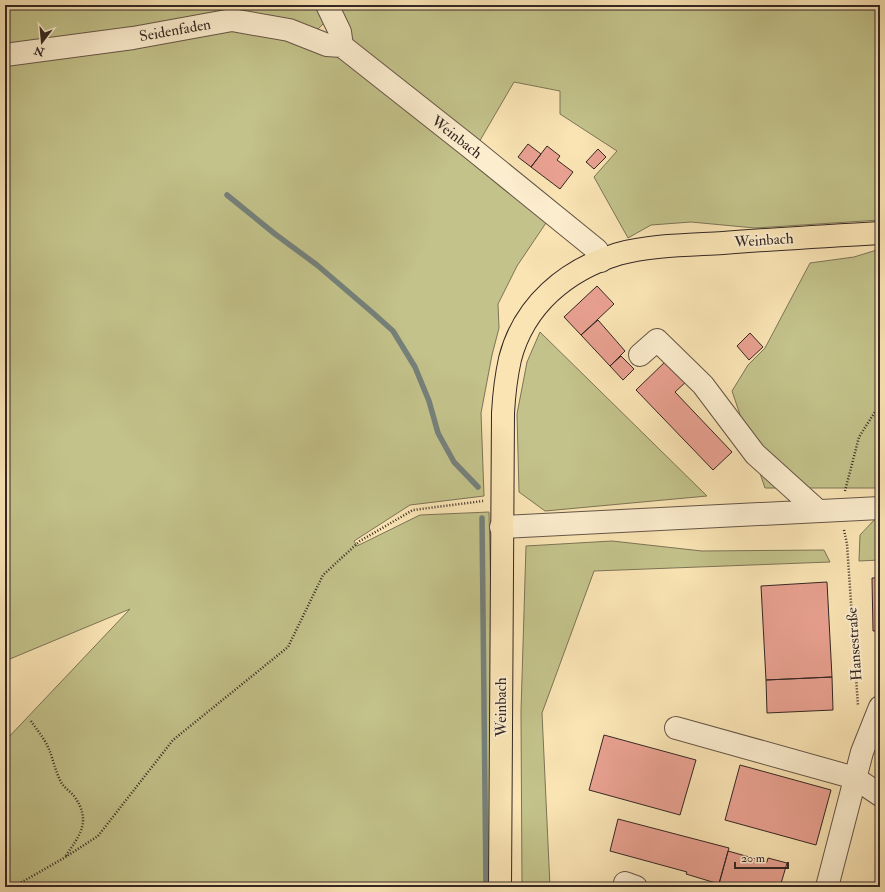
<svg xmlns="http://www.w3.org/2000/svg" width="885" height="892" font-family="'IM FELL Double Pica',serif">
  <rect width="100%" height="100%" fill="#fae4b4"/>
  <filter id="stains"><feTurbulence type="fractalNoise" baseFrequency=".005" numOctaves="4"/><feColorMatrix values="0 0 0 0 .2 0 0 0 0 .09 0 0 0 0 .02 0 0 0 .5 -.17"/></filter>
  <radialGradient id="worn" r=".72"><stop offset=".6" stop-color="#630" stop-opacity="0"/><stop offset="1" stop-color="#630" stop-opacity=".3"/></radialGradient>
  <path fill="#c3c28a" stroke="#7c7456" d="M 5,5 L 317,5 L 325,22 L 316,31 L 293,24 L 5,52 Z
    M 336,5 L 880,5 L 880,220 L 755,228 L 691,222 L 651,225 L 628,238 L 594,177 L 617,151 L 560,114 L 560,91 L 514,82 L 475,149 L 354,42 Z
    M 234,24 L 288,36 L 339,58 L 468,150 L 548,220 L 517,266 L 498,304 L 499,328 L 492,355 L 481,413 L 484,496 L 410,505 L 354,541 L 357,546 L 420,515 L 489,512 L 495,765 L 493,887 L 12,887 L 17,884 L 5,887 L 5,741 L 130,609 L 5,661 L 5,62 Z
    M 880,249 L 880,488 L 765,488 L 732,391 L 748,365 L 765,348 L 810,263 L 854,257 Z
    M 540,332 L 707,496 L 545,511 L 519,492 L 517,414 L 527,362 Z
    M 876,518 L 880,518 L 880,560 L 859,561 L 860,535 Z
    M 612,541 L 702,551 L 824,550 L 830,562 L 594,571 L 542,713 L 550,887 L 522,887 L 521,711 L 526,546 Z"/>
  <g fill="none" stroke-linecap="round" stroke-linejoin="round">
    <path stroke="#75817b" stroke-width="5.5" d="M 227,195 L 275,234 L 317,265 L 373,313 L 393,331 L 415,367 L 429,401 L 438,433 L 454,462 L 478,487
      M 482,518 L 486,887"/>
  </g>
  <path fill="#e9a191" stroke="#342723" d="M 528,144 L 541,154 L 531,167 L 518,157 Z
    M 547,146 L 560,156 L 557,160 L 573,172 L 560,189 L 531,167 Z
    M 598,149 L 606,157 L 594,169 L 586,162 Z
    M 597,286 L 614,304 L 581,335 L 564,317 Z
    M 598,320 L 625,351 L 610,366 L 581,335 Z
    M 750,333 L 763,347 L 749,360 L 737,346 Z
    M 621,356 L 634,369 L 623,380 L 610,366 Z
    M 668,359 L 688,380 L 675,392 L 732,452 L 713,470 L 636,390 Z
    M 872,578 L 880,578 L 880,631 L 873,631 Z
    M 827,582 L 832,677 L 766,680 L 761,586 Z
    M 832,677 L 833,710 L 767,713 L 766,680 Z
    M 604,735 L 696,760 L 680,815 L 589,790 Z
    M 740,765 L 831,790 L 816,845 L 725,820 Z
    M 618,819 L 729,848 L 719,884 L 686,874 L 687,872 L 610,851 Z
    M 728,851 L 767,862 L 768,858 L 787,863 L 780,887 L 740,887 L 735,886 L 735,887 L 718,887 Z"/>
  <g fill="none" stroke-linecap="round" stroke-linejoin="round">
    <g stroke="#665647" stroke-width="24">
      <path id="minor" d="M 327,5 L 340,32 L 342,46 L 470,147 L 597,250 L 601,261
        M 5,55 L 133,38 L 232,20 L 289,30 L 327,45 L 342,46
        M 640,355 L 657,340 L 703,385 L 755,454 L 817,510
        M 501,527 L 880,508
        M 676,728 L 855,778 L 880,795
        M 625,883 L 636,887
        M 827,887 L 862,752 L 880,707"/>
    </g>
    <g stroke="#342723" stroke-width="24">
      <path id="major" d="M 500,887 L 503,413 C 504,395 506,377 510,359 C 524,305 566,270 618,254 C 651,245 689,245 723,243 C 775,239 828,236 880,233"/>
    </g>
    <path stroke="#342723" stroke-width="2.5" stroke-dasharray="1 2" stroke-linecap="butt" d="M 845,491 L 859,437 L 880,404
      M 844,530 L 847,544 L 858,706
      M 31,721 C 37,730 44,738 48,747 C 53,758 55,771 61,782 C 64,788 70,791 74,796 C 92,821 80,835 65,857
      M 10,887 L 22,882 L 64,858 L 98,836 L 173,740 L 288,647 L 323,575 L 360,541 L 413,510 L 483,501"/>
    <use href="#minor" stroke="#fcedce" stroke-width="22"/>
    <use href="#major" stroke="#fae4b4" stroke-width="22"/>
  </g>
  <g text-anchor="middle" stroke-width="4" stroke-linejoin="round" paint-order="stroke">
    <g font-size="15" fill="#342723" stroke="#fcedce">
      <text transform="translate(175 30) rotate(-10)" y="5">Seidenfaden</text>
      <text transform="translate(457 137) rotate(38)" y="5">Weinbach</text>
      <text transform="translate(764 240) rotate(-4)" y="5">Weinbach</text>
      <text transform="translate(854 644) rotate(-94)" y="5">Hansestraße</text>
      <text transform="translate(501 707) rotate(-90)" y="5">Weinbach</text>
    </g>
  </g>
  <rect width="885" height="892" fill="none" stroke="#fae4b4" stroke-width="20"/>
  <rect x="6" y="6" width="873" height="880" fill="none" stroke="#342723" stroke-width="2"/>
  <rect x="10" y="10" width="865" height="872" fill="none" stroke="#342723"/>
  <g transform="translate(42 42) rotate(196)" stroke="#fcedce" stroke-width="3" paint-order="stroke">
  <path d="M0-3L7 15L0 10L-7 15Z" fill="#342723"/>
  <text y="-6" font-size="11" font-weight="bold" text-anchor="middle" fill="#342723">N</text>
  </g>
  <path d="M735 862v6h53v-6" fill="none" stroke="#342723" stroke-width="2"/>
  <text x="741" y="862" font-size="12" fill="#342723" stroke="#fcedce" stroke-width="3" paint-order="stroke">20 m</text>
  <rect width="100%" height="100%" filter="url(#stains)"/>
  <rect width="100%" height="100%" fill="url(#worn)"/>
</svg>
